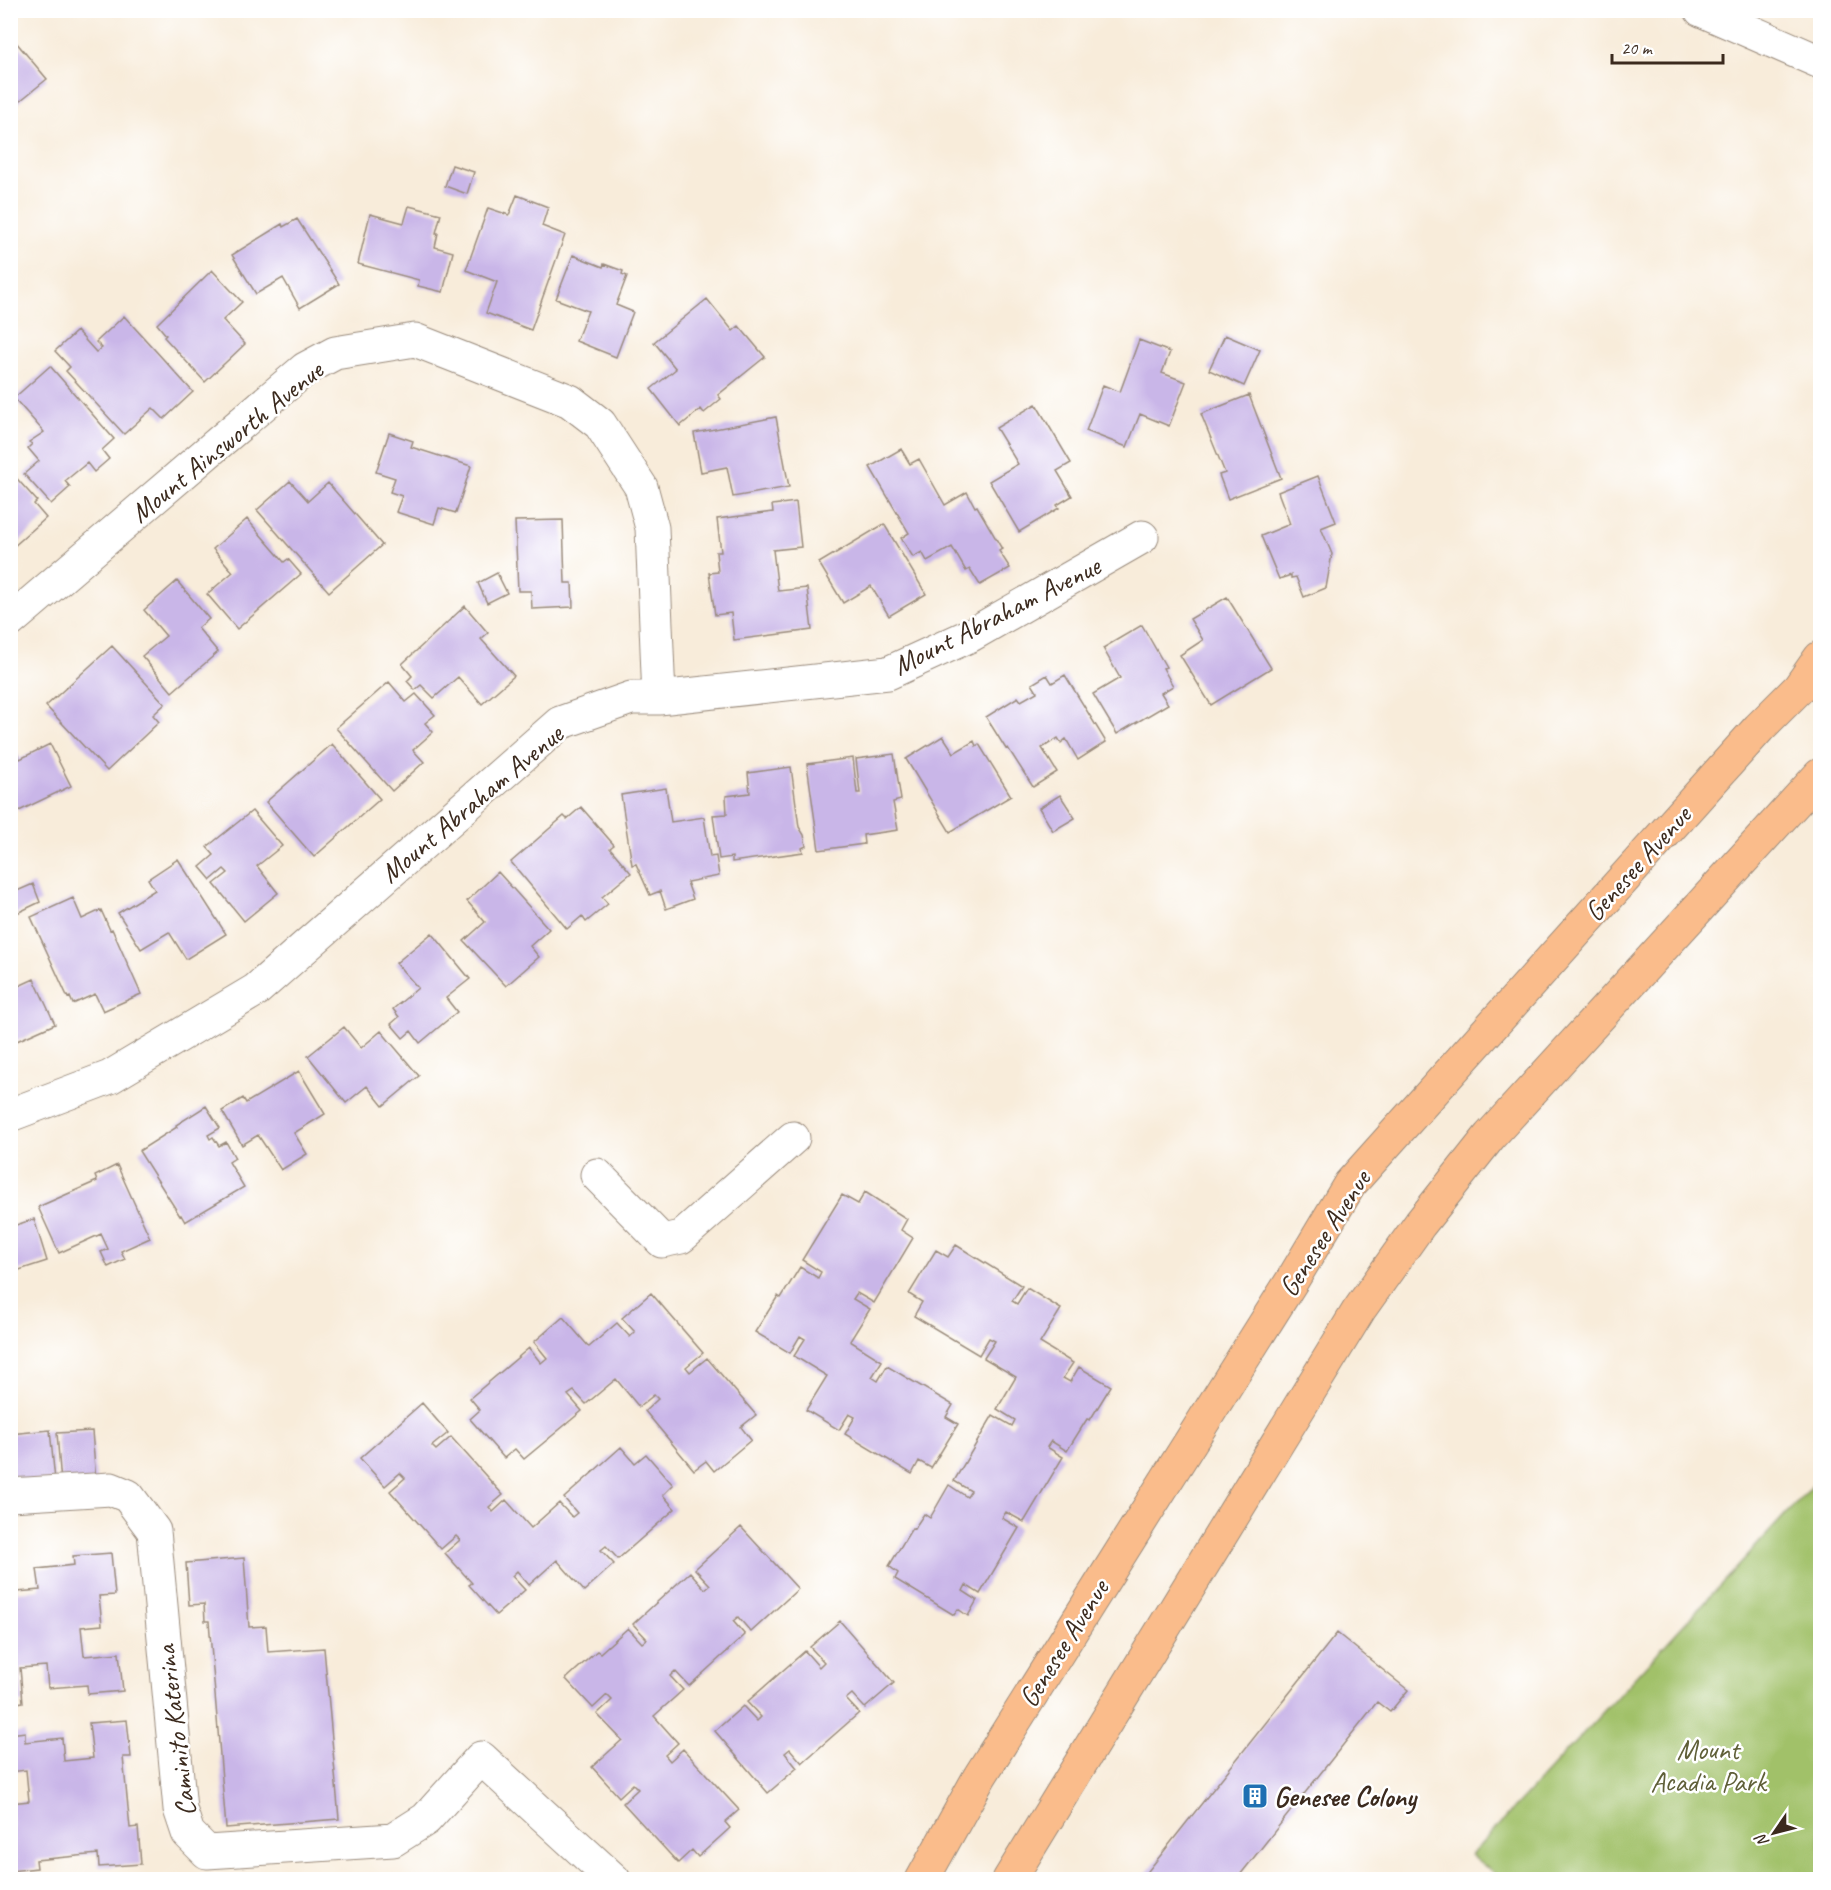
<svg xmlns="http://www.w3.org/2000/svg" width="1831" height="1890" font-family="Caveat,sans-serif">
  <rect width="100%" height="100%" fill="#fff"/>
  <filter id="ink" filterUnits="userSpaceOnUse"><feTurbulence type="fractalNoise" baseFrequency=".0167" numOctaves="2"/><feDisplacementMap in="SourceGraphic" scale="12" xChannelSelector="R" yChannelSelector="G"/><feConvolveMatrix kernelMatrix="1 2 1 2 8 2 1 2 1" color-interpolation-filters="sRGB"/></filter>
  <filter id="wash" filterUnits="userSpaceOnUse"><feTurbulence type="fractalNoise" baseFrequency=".008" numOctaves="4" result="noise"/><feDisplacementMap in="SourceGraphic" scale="24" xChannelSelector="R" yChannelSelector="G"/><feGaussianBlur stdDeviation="1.35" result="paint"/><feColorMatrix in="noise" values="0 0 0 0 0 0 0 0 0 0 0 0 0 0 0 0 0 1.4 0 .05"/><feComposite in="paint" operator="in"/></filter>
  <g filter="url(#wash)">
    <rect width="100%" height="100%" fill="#f8ecda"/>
    <path fill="#a1c169" stroke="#6e7644" stroke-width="1.5" d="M 1820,1477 L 1820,1879 L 1501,1879 L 1471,1855 Z"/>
    <g id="blocks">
      <path fill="#c9b6e8" d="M 10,35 L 47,79 L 10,109 Z
        M 452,165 L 474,172 L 467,194 L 445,186 Z
        M 517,195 L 548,207 L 542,226 L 565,235 L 531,330 L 486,313 L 497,282 L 466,270 L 488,208 L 509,215 Z
        M 409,206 L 441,214 L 436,233 L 438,233 L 435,247 L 453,252 L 443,292 L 418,286 L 419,280 L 358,264 L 370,214 L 404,223 Z
        M 297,219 L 339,284 L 300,308 L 283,278 L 256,294 L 232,255 L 282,224 L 283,227 Z
        M 573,255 L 603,267 L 604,264 L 623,271 L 622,274 L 627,276 L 616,305 L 633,312 L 616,357 L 576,341 L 588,311 L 556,299 Z
        M 212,270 L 242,302 L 223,320 L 245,344 L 205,382 L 164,337 L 166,335 L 157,324 Z
        M 707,299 L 733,331 L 739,326 L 765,357 L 718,395 L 721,399 L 704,413 L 701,409 L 680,426 L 651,389 L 676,369 L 654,342 Z
        M 124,316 L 193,392 L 164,419 L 153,408 L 124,434 L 66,371 L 70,367 L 55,351 L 77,331 L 96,352 L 102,348 L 96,342 Z
        M 1225,335 L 1260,350 L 1244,386 L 1209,370 Z
        M 1139,340 L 1170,352 L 1162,373 L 1186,382 L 1169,426 L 1140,414 L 1127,447 L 1086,431 L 1103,385 L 1120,392 Z
        M 50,366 L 114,439 L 102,450 L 109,459 L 94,472 L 87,463 L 65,481 L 70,487 L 51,504 L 24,474 L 39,461 L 28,448 L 32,444 L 29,442 L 44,432 L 14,398 Z
        M 1249,395 L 1281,478 L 1228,499 L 1219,475 L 1225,473 L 1201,414 Z
        M 1036,404 L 1071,463 L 1057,471 L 1072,496 L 1057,505 L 1059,508 L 1019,532 L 989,481 L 1018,464 L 996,428 Z
        M 776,417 L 789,487 L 733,497 L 727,467 L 701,472 L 694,433 Z
        M 389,433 L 413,441 L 411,447 L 471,466 L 456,513 L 439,508 L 434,524 L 396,512 L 402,496 L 390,492 L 395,478 L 376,472 Z
        M 901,449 L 910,464 L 919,459 L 945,505 L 967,492 L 975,507 L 977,506 L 1002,549 L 999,551 L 1010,568 L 980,585 L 970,569 L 966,571 L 952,547 L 927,561 L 922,552 L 913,557 L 901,538 L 909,533 L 870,467 Z
        M 10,471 L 37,501 L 34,504 L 46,518 L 13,547 L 10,545 Z
        M 1318,476 L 1336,522 L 1321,528 L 1332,554 L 1326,588 L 1304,597 L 1296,577 L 1291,578 L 1291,575 L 1279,579 L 1261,536 L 1290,524 L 1278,492 Z
        M 290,481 L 308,501 L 328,483 L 382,545 L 329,592 L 257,510 Z
        M 796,502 L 801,547 L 773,550 L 778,591 L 807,588 L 812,630 L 734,640 L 731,613 L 715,615 L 709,573 L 718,572 L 716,552 L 721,552 L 717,519 L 773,512 L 772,505 Z
        M 247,519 L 284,562 L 288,559 L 301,574 L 237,629 L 207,594 L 233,572 L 213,549 Z
        M 563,520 L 565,583 L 572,583 L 573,607 L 532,609 L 531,591 L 518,591 L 515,521 Z
        M 884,524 L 926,594 L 889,616 L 871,586 L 843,603 L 819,563 Z
        M 497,573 L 507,593 L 487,603 L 478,583 Z
        M 177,581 L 209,619 L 198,628 L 218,652 L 172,692 L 142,656 L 166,636 L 144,610 Z
        M 1227,597 L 1271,668 L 1211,705 L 1180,655 L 1203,640 L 1190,619 Z
        M 465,606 L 488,633 L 481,639 L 514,676 L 482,704 L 458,677 L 434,698 L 421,685 L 415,690 L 407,681 L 412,676 L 402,664 Z
        M 1142,625 L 1166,667 L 1163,668 L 1173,686 L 1161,693 L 1168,704 L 1117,734 L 1093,694 L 1120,678 L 1103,648 Z
        M 112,646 L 165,704 L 153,715 L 159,722 L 107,771 L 46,706 Z
        M 1047,675 L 1052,683 L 1065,675 L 1106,742 L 1078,760 L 1066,739 L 1061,743 L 1058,738 L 1042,748 L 1057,772 L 1033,787 L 1008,748 L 1006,749 L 986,717 L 1018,697 L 1021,701 L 1037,692 L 1032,684 Z
        M 389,682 L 406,702 L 416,694 L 435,715 L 425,723 L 433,732 L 413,750 L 424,762 L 392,791 L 336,728 Z
        M 943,736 L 954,753 L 974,741 L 976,746 L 979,744 L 1011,796 L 950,832 L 906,759 Z
        M 10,739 L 20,759 L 50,744 L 71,786 L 19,811 L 10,795 Z
        M 332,744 L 380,799 L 314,857 L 266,802 Z
        M 894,754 L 901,800 L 893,802 L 898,830 L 863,835 L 864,844 L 819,850 L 807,764 L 853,758 L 857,793 L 860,793 L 856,759 Z
        M 791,767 L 799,827 L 804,835 L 806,846 L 802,848 L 803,852 L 732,862 L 732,857 L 719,859 L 713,815 L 727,814 L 726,796 L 750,793 L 748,773 Z
        M 666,788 L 671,822 L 704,817 L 710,857 L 716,856 L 719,876 L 687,882 L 693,899 L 666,909 L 660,891 L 650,895 L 636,864 L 632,865 L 621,795 Z
        M 1060,795 L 1075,818 L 1053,831 L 1039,808 Z
        M 581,807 L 614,845 L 610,848 L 631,873 L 602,897 L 608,904 L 586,922 L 582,916 L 567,929 L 511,862 L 564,816 L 567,819 Z
        M 252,811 L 282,846 L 257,866 L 278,893 L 244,921 L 214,884 L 228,873 L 224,869 L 211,880 L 200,867 L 214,855 L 207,847 Z
        M 178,859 L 226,934 L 186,959 L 169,932 L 141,949 L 118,913 L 155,890 L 148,879 Z
        M 498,872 L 549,929 L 530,946 L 539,957 L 506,986 L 464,941 L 485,922 L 467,901 Z
        M 33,884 L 40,902 L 15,914 L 10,904 L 10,894 Z
        M 73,898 L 82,919 L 101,910 L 110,930 L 112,929 L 141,994 L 103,1011 L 95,994 L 73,1004 L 70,997 L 68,998 L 31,917 Z
        M 432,933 L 470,979 L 446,998 L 457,1012 L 420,1043 L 411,1031 L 403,1038 L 391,1024 L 399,1017 L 393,1009 L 418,988 L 396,963 Z
        M 34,979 L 55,1024 L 10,1044 L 10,990 Z
        M 344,1027 L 361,1048 L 381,1031 L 419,1076 L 383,1106 L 367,1086 L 346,1103 L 308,1056 Z
        M 299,1071 L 325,1114 L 294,1133 L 307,1154 L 281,1170 L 258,1135 L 242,1145 L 222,1111 L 243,1098 L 246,1103 Z
        M 206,1106 L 220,1128 L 208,1135 L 210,1139 L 213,1137 L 219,1146 L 226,1142 L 235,1158 L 229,1162 L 244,1187 L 185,1222 L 181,1215 L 180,1216 L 139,1151 L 177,1127 L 176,1125 Z
        M 117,1165 L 150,1238 L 121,1251 L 125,1259 L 108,1267 L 101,1252 L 108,1249 L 101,1234 L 59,1253 L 38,1207 L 97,1181 L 95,1176 Z
        M 865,1192 L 907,1219 L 901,1230 L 913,1238 L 874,1303 L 857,1293 L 853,1299 L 870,1309 L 850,1341 L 882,1361 L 872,1377 L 878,1381 L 887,1366 L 953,1405 L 946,1417 L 958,1424 L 931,1468 L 919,1461 L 912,1474 L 845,1434 L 855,1417 L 849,1414 L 839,1430 L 806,1410 L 827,1376 L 794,1356 L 805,1339 L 800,1336 L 790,1353 L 755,1332 L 778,1296 L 781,1298 L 800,1267 L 818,1278 L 821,1272 L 802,1260 L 842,1195 L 858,1204 Z
        M 34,1219 L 47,1261 L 10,1273 L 10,1227 Z
        M 956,1245 L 1022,1286 L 1012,1301 L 1017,1304 L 1027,1288 L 1061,1309 L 1040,1343 L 1073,1363 L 1063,1378 L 1070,1382 L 1079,1367 L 1111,1386 L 1090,1420 L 1087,1419 L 1067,1451 L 1051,1441 L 1047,1447 L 1063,1457 L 1024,1522 L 1006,1512 L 1002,1518 L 1019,1528 L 980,1594 L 966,1585 L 963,1591 L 977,1600 L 968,1616 L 958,1609 L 954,1615 L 895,1579 L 898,1573 L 889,1566 L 912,1528 L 914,1529 L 924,1514 L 930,1518 L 949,1485 L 967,1497 L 971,1491 L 954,1481 L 993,1415 L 1012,1426 L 1015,1420 L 997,1409 L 1016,1377 L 984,1358 L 995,1341 L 989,1338 L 979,1355 L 914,1316 L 922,1302 L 909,1294 L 936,1250 L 948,1257 Z
        M 651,1293 L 703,1353 L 686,1367 L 690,1372 L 707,1358 L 756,1415 L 741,1427 L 751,1440 L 714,1471 L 706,1461 L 694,1470 L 645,1411 L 658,1399 L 654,1395 L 639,1407 L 616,1379 L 586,1404 L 574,1391 L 568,1395 L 582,1411 L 524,1459 L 515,1449 L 504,1458 L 470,1419 L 480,1410 L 470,1398 L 529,1348 L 541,1363 L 547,1358 L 534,1342 L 563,1317 L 589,1347 L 617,1323 L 630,1337 L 635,1332 L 622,1318 Z
        M 422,1403 L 448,1433 L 432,1446 L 436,1450 L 451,1437 L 503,1495 L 489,1507 L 493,1512 L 506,1500 L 531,1528 L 559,1503 L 572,1517 L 577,1513 L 564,1498 L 621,1447 L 635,1463 L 646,1454 L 673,1485 L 663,1495 L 675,1509 L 618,1559 L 606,1546 L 601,1550 L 614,1564 L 584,1591 L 557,1560 L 529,1585 L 517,1571 L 512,1576 L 525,1590 L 496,1615 L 469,1585 L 472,1583 L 445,1553 L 460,1540 L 456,1536 L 441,1549 L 390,1491 L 405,1478 L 400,1473 L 385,1486 L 360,1458 Z
        M 50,1430 L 55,1480 L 10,1484 L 10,1434 Z
        M 92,1431 L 96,1481 L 61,1483 L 57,1433 Z
        M 741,1527 L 798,1589 L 751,1632 L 738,1617 L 733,1621 L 745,1635 L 689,1686 L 675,1671 L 670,1676 L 683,1690 L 654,1716 L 678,1743 L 665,1755 L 670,1761 L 683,1749 L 739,1810 L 725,1822 L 730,1828 L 698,1857 L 692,1850 L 678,1863 L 623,1803 L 638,1789 L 633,1784 L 619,1797 L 592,1767 L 622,1740 L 597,1714 L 612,1700 L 607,1695 L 593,1708 L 566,1679 L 597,1651 L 600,1653 L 628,1628 L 642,1643 L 647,1639 L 633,1624 L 690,1572 L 705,1589 L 710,1585 L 695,1569 Z
        M 111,1553 L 115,1595 L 99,1596 L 102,1625 L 81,1627 L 84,1656 L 119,1653 L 123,1691 L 88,1694 L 87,1685 L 48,1688 L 46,1666 L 20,1668 L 23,1702 L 10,1704 L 10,1560 L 14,1560 L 17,1592 L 40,1590 L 37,1569 L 74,1565 L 73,1556 Z
        M 244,1558 L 249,1627 L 266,1626 L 268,1652 L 324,1648 L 339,1819 L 226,1828 L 209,1621 L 205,1621 L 204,1604 L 189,1605 L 186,1563 Z
        M 840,1621 L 894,1683 L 865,1708 L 852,1694 L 846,1699 L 859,1713 L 802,1763 L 790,1749 L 785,1753 L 797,1768 L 768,1793 L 715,1731 L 743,1706 L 757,1721 L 761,1717 L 747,1702 L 805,1651 L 819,1667 L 824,1662 L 810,1647 Z
        M 1337,1633 L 1408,1690 L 1390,1712 L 1377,1702 L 1236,1880 L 1141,1880 Z
        M 127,1720 L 131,1757 L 123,1757 L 130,1828 L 138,1827 L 141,1864 L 99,1867 L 98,1854 L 36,1860 L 37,1868 L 10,1871 L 10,1831 L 13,1831 L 11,1803 L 29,1801 L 26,1770 L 10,1772 L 10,1734 L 25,1732 L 25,1742 L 62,1738 L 64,1761 L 93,1758 L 89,1723 Z"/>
    </g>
  </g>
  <g filter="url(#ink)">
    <use href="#blocks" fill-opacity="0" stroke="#9a8b7c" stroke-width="1.5"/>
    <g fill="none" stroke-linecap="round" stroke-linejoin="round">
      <g stroke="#9a8b7c" stroke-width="35">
        <path id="minor" d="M 1701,10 L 1820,62
          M 10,621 L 305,369 L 335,353 L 415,340 L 570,401 L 600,424 L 641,487 L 652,528 L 659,698
          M 10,1115 L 110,1077 L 256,990 L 560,723 L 631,698 L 659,698 L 888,673 L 971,635 L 1142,537
          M 597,1175 L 662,1241 L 681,1237 L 793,1138
          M 10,1495 L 111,1489 L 128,1496 L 154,1531 L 180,1809 L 188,1833 L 207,1852 L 393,1840 L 426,1819 L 481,1758 L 614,1880"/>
      </g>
      <g stroke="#9a8b7c" stroke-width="35">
        <path id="major" d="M 922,1880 L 980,1776 L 1293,1279 L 1350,1184 L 1759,728 L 1799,688 L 1820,658
          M 1009,1880 L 1359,1310 L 1420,1224 L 1490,1136 L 1820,775"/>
      </g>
      <use href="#minor" stroke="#fff" stroke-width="33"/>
      <use href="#major" stroke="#fabc8b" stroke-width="33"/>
    </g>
  </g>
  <defs>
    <g id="building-square" transform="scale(1.35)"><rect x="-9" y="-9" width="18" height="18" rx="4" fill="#1f6fb2" stroke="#fff"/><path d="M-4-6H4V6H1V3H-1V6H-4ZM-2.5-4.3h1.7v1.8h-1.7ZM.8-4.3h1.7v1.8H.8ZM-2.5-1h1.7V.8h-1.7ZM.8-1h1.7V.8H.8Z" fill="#fff"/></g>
  </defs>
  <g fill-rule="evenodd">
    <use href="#building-square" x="1255" y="1796"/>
  </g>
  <g text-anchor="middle" stroke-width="5" stroke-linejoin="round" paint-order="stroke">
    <g font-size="28" fill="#3b2a1e" stroke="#fff">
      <text transform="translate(226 441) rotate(-39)" y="10">Mount Ainsworth Avenue</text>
      <text transform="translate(996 615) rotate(-27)" y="10">Mount Abraham Avenue</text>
      <text transform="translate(471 803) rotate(-40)" y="10">Mount Abraham Avenue</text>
      <text transform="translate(1637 863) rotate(-48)" y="10">Genesee Avenue</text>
      <text transform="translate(1324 1233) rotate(-57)" y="10">Genesee Avenue</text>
      <text transform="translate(1063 1643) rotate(-58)" y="10">Genesee Avenue</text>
      <text transform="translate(175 1731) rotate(-97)" y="10">Caminito Katerina</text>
    </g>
    <g font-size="28" fill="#5f5f38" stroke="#fff">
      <text x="1708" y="1759">Mount<tspan x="1708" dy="32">Acadia Park</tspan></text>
    </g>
    <g font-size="28" font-weight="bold" fill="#3b2a1e" stroke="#fff" text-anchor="start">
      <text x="1274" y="1806">Genesee Colony</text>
    </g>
  </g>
  <rect width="1831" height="1890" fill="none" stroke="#fff" stroke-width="36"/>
  <g transform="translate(1774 1833) rotate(235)" stroke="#ffffff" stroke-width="4.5" paint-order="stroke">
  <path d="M0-4.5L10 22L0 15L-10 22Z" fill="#3b2a1e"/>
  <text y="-9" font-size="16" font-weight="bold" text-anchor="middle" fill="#3b2a1e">N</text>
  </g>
  <path d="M1612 54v9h111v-9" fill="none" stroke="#3b2a1e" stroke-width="3"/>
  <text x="1621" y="54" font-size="18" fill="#3b2a1e" stroke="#ffffff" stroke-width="4.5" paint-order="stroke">20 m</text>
</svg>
